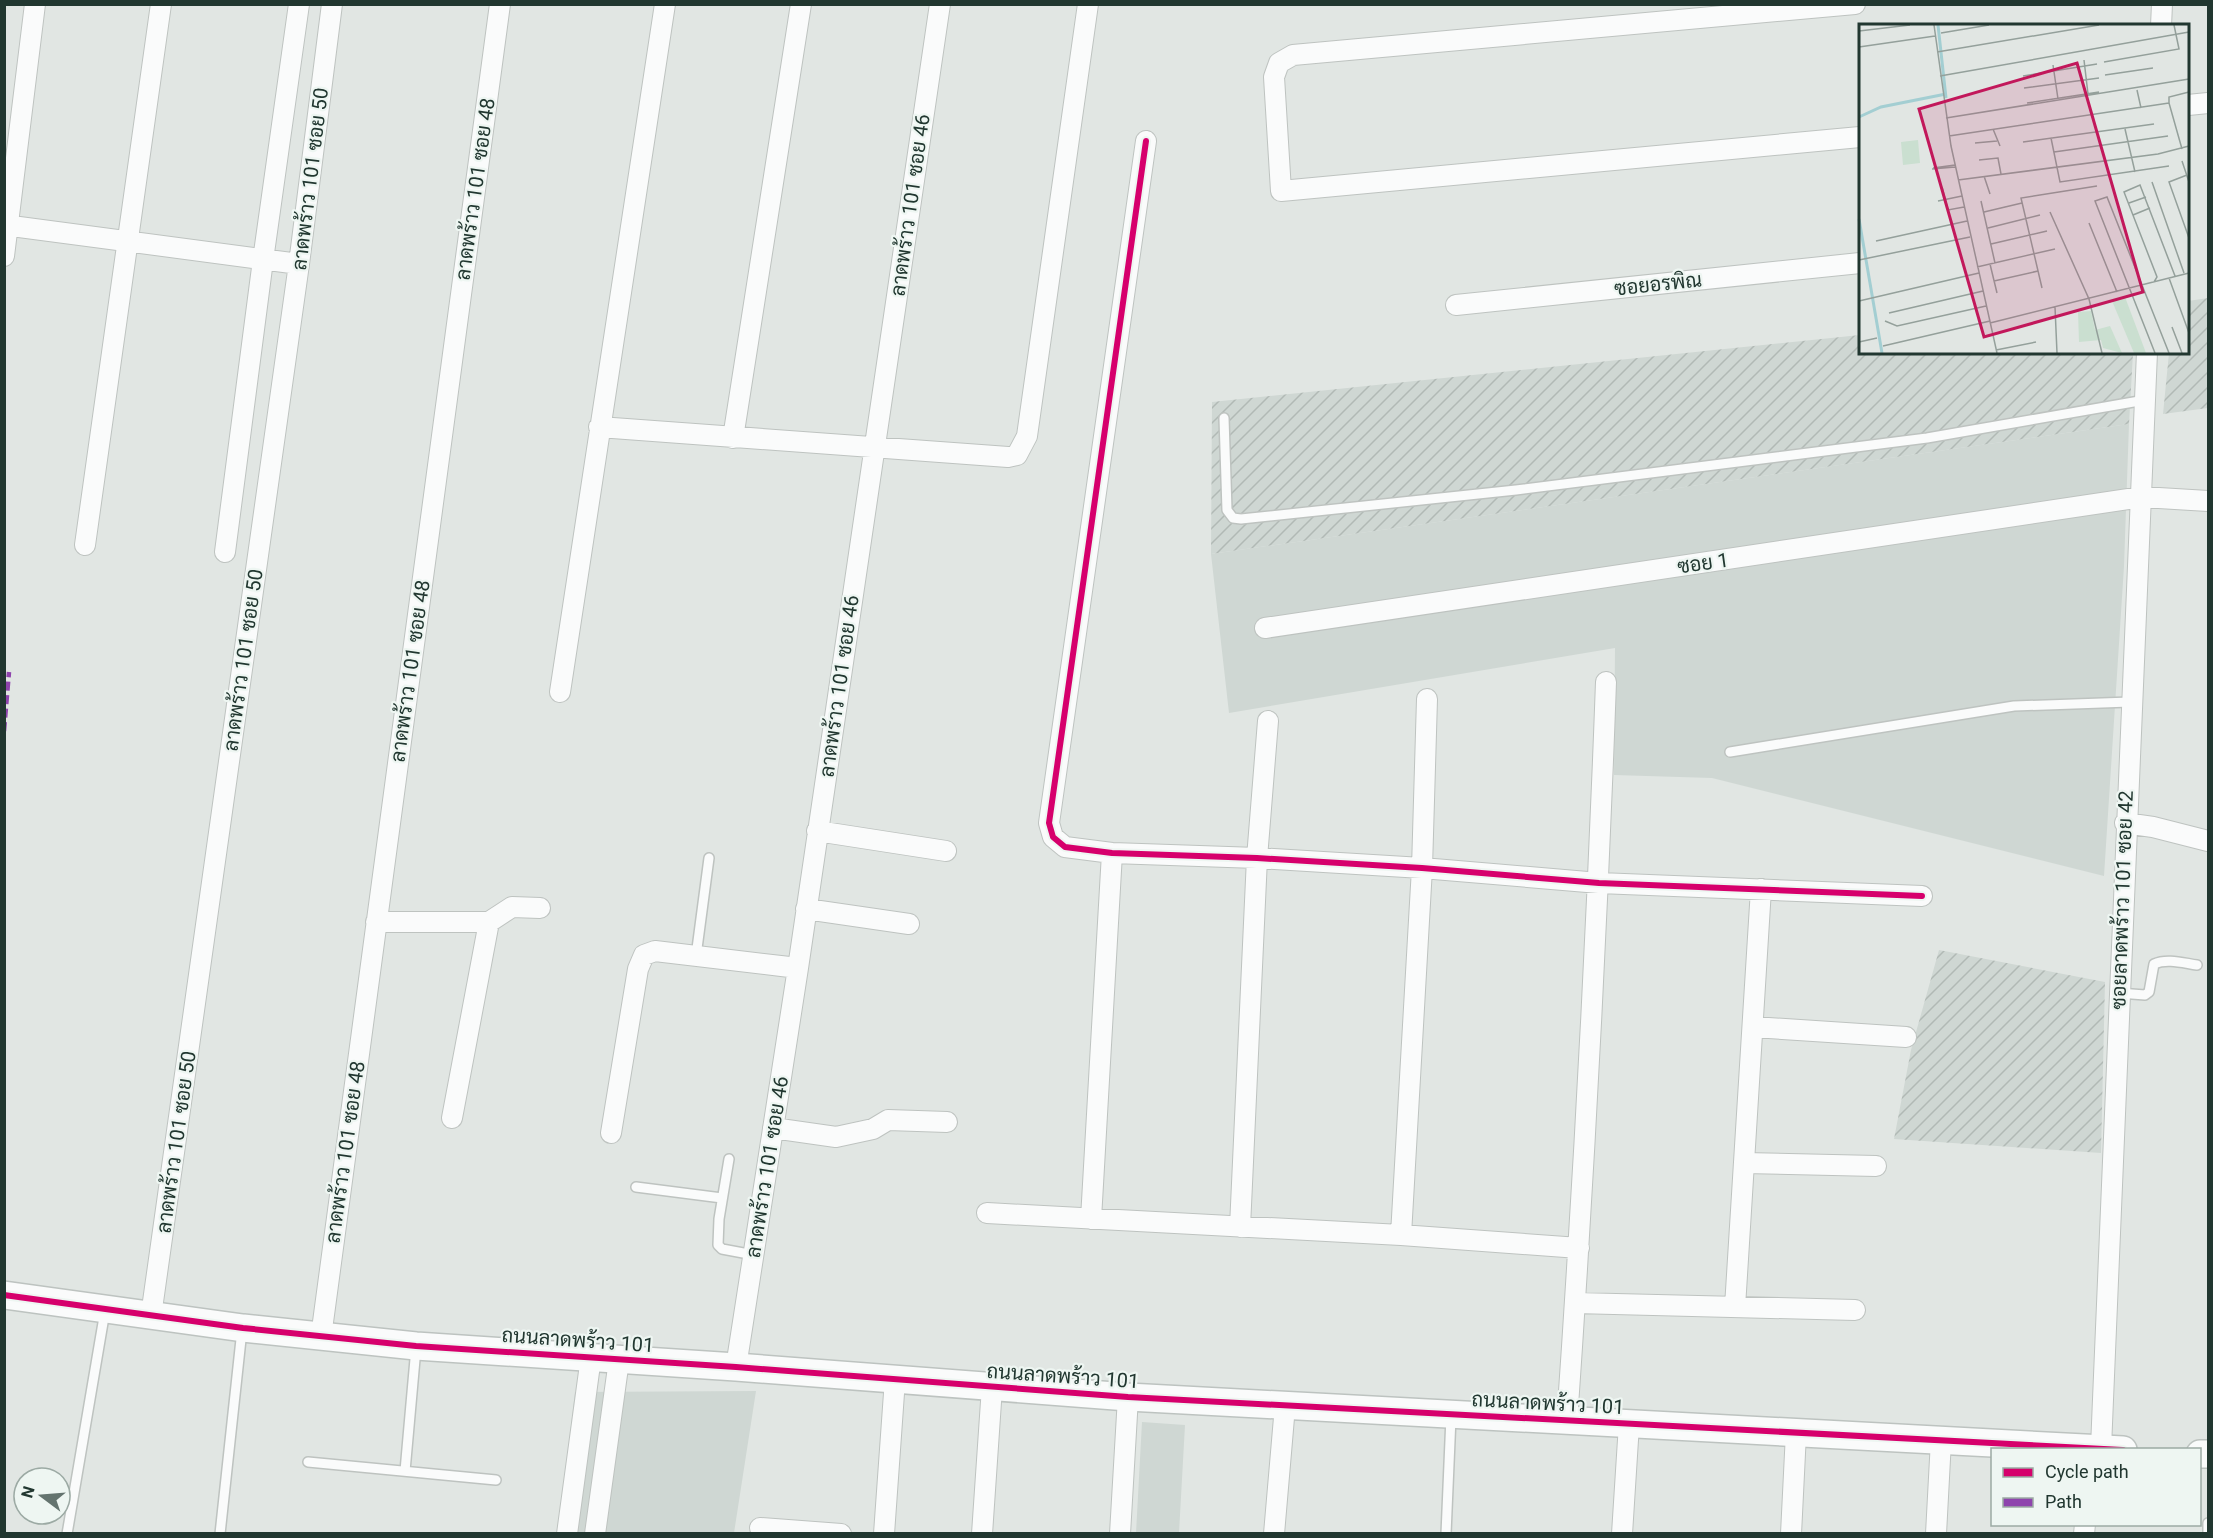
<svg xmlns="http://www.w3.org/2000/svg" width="2213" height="1538" font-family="Roboto,Sarabun,sans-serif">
  <defs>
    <pattern id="industrial-furrows" width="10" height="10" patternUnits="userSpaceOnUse" patternTransform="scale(1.5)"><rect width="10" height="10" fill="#cfd7d3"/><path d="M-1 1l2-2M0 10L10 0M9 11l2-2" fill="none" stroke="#b1b9b5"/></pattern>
  </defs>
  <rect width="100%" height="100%" fill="#e1e6e3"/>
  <path fill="#cfd7d3" d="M 2129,424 L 2124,566 L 2104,876 L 1712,778 L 1614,775 L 1615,648 L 1229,713 L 1211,554 Z
    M 756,1391 L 734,1533 L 558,1534 L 575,1392 Z
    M 1142,1422 L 1185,1425 L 1179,1533 L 1136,1533 Z"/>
  <path fill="url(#industrial-furrows)" d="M 2208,298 L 2208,408 L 2163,414 L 2169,353 L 2188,352 L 2188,301 Z
    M 1860,335 L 1860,352 L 2133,353 L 2129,424 L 1211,554 L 1212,402 Z
    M 1939,950 L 2105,982 L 2101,1153 L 1894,1139 L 1911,1050 Z"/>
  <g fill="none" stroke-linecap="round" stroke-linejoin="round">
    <g stroke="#bec3c0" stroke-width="12">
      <path id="lane" d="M 1224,418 L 1227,510 L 1233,518 L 1241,519 L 1516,490 L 1927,438 L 2145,400
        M 1730,752 L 2014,706 L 2130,702
        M 696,956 L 709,858
        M 2119,993 L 2145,995 L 2149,992 L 2154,964 C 2167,958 2183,963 2197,965
        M 729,1159 L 719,1219 L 718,1245 L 722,1249 L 754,1255
        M 636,1187 L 722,1198
        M 308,1462 L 496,1480
        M 405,1471 L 416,1348
        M 67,1534 L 105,1311
        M 220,1534 L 242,1330
        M 1446,1534 L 1451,1417
        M 2208,1534 L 2208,1523"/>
    </g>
    <g stroke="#bec3c0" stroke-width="22">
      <path id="street" d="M 1855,4 L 1293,55 L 1279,63 L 1274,77 L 1281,191 L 1860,137
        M 2161,26 L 2162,4
        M 2188,105 L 2208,103
        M 1146,141 L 1049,823 L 1053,837 L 1065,847 L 1112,853 L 1257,858 L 1422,868 L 1599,883 L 1922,896
        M 4,225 L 299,264
        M 4,256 L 35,4
        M 1456,305 L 1860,263
        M 599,427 L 1008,457 L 1017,455 L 1027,436 L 1088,4
        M 733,438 L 801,4
        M 85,545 L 161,4
        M 225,552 L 263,260 L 299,4
        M 1265,628 L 2142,497 L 2208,501
        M 560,692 L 665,4
        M 2125,823 L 2153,827 L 2208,841
        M 817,831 L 946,851
        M 806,909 L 909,924
        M 376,922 L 489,922 L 512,907 L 540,908
        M 1753,1027 L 1906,1037
        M 452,1118 L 489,922
        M 773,1128 L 836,1137 L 873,1129 L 888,1120 L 947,1122
        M 611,1133 L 638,969 L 644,955 L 655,951 L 798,968
        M 1744,1163 L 1876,1166
        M 987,1213 L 1401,1235 L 1579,1248
        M 1091,1219 L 1112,853
        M 1240,1227 L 1257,858 L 1268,721
        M 1401,1235 L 1422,868 L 1427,699
        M 1575,1303 L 1855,1310
        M 1735,1307 L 1761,889
        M 151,1316 L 299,264 L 332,4
        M 321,1337 L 500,4
        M 736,1367 L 798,968 L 940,4
        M 1567,1421 C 1584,1175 1597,928 1606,682
        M 2101,1448 C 2116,1083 2130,718 2147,352
        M 760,1528 L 841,1534
        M 567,1534 L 591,1357
        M 595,1534 L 619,1360
        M 884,1534 L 895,1379
        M 982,1534 L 992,1387
        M 1120,1534 L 1128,1397
        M 1274,1534 L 1285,1406
        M 1622,1534 L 1629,1424
        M 1791,1534 L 1796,1433
        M 1936,1534 L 1941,1440
        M 2084,1534 L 2085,1524"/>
    </g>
    <g stroke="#bdc3c0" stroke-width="30">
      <path id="secondary" d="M 4,1295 L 243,1328 L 416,1346 L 736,1367 L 1128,1397 L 2123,1450
        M 2200,1454 L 2208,1454"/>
    </g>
    <use href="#lane" stroke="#fafbfb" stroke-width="9"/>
    <use href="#street" stroke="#fafbfb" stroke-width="20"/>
    <use href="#secondary" stroke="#fafbfb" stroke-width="27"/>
    <path stroke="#8e44ad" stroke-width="4.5" stroke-dasharray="9 4.5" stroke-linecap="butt" d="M 4,731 L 9,672"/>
    <g stroke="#eef6f2" stroke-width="10">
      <path id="cycleway" d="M 1146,141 L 1049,823 L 1053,837 L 1065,847 L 1112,853 L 1257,858 L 1422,868 L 1599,883 L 1922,896
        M 4,1295 L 243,1328 L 416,1346 L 736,1367 L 1128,1397 L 2123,1450"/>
    </g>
    <use href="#cycleway" stroke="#d6006c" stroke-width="6"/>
  </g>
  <g text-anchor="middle" stroke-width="4.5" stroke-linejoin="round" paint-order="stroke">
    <g font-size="20" fill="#213730" stroke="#eef6f2">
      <text transform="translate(310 179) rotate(-83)" y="7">ลาดพร้าว 101 ซอย 50</text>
      <text transform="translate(475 189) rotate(-82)" y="7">ลาดพร้าว 101 ซอย 48</text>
      <text transform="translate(910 205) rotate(-82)" y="7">ลาดพร้าว 101 ซอย 46</text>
      <text transform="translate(1658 284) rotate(-6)" y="7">ซอยอรพิณ</text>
      <text transform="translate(1703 563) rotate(-8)" y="7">ซอย 1</text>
      <text transform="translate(243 660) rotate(-82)" y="7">ลาดพร้าว 101 ซอย 50</text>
      <text transform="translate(410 671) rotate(-82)" y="7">ลาดพร้าว 101 ซอย 48</text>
      <text transform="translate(839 686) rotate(-82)" y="7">ลาดพร้าว 101 ซอย 46</text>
      <text transform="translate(2122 900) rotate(-88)" y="7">ซอยลาดพร้าว 101 ซอย 42</text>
      <text transform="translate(176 1142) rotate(-82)" y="7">ลาดพร้าว 101 ซอย 50</text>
      <text transform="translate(345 1152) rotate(-82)" y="7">ลาดพร้าว 101 ซอย 48</text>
      <text transform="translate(767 1167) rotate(-81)" y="7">ลาดพร้าว 101 ซอย 46</text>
      <text transform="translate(578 1340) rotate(4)" y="7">ถนนลาดพร้าว 101</text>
      <text transform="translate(1063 1376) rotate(4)" y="7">ถนนลาดพร้าว 101</text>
      <text transform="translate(1548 1403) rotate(3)" y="7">ถนนลาดพร้าว 101</text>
    </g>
  </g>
  <g transform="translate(1859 24)">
    <rect width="330" height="330" fill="#e1e6e3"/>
    <path d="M 232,287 L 236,306 L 251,302 L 263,329 L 244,324 L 242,316 L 220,318 L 219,288 Z" fill="#cadfd0"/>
    <path d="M 266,273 L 287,329 L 275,329 L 253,277 Z" fill="#cadfd0"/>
    <path d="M 59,116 L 61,139 L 44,141 L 42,118 Z" fill="#cadfd0"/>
    <path fill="none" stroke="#a3ced2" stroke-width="3" d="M 79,1 L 87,74M 0,93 L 22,83 L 87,70M 0,195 L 23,329"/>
    <path fill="none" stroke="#94a09b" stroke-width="1.5" d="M 75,1 L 92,122 L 138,329M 0,7 L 51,1M 82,9 L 130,1M 0,23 L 76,12M 78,28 L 240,1M 225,36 L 229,70M 245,38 L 320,25 L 315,1M 194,41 L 199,75M 246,51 L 294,44M 81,52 L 330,8M 164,52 L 238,40M 165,64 L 240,54M 278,66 L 282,84M 168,79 L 240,68M 310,79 L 323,125M 310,79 L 310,73 L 330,68M 87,94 L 330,55M 134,105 L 141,122M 266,105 L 276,148M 90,112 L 310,79M 192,114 L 201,158 L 310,142M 164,118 L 295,100M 116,119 L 138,117M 195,128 L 309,112M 120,136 L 139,134 L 142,150M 323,137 L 330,158M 74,144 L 96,141M 73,145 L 96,143M 328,151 L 310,158 L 330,214M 125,152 L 131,170M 99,156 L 299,130 L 330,122M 293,158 L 325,249M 83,163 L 89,186 L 105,183M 79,177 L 103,172M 122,177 L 136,239M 270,179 L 287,173M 125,188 L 163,179M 191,188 L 230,275 L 243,329M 274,191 L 291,184M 230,199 L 258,268M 129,204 L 181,191M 17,217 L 108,197M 132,220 L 188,207M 0,236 L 111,213M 131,240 L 138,269M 118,243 L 196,225M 310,254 L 330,309M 135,257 L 179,247M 295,258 L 298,253 L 265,168 L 281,161 L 316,252M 183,264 L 162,174 L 238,162M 0,277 L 120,249M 196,283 L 198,329M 30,289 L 124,267M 26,297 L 38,302 L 127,282M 131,299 L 330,249M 313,303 L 323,329M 0,318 L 18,314M 24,322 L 131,297M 137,326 L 177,318M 296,329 L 236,177 L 248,173 L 310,329"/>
    <path fill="#c2185b" fill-opacity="0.15" stroke="#c2185b" stroke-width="3" d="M 218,39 L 284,268 L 125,313 L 60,85 Z"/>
    <rect width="330" height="330" fill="none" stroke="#213730" stroke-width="3"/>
  </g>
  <rect width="2213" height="1538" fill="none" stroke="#213730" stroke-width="12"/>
  <rect x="1991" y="1448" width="210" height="78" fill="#eef6f2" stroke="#9caaa4" stroke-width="1.5"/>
  <rect x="2003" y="1468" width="30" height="9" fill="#d6006c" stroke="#9caaa4" stroke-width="1.5"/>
  <text x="2045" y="1478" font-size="18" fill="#213730">Cycle path</text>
  <rect x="2003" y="1498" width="30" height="9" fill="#8e44ad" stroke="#9caaa4" stroke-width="1.5"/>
  <text x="2045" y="1508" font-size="18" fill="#213730">Path</text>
  <g transform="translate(42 1496) rotate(286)"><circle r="28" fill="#eef6f2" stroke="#9caaa4" stroke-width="1.5"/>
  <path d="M0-4.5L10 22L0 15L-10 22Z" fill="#64746f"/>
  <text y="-9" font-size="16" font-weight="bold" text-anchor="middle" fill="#213730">N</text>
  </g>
</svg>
